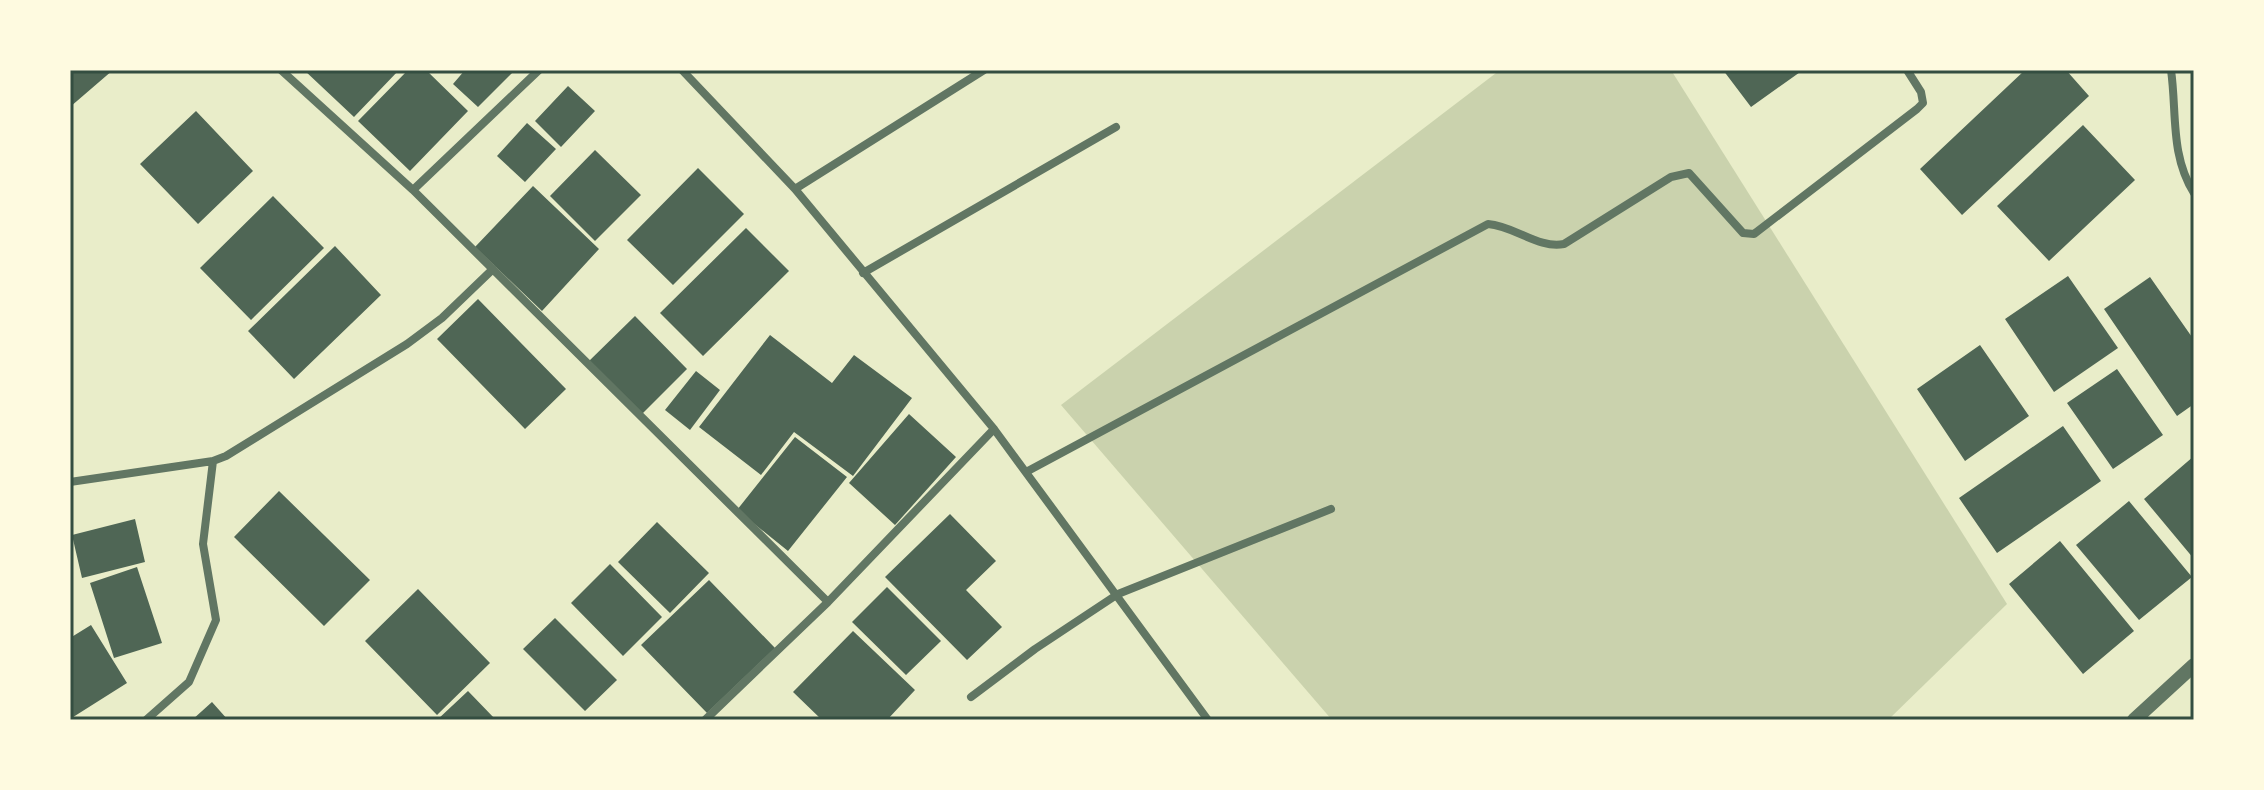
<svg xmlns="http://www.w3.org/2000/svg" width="2264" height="790" font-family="Ubuntu,sans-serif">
  <rect width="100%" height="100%" fill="#e9edc9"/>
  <path fill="#cad2ad" d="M 1500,70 L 1671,70 L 2007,604 L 1888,720 L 1332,720 L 1061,405 Z"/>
  <path fill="#4f6655" d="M 70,70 L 113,70 L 70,107 Z
    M 304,70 L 399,70 L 354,117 Z
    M 408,70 L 426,70 L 468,111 L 410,171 L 358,121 Z
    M 465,70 L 515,70 L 478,107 L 453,84 Z
    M 1723,70 L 1803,70 L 1751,107 Z
    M 2025,70 L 2066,70 L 2089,96 L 1962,215 L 1920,169 Z
    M 568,86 L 595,111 L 561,147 L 535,121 Z
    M 196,111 L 253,171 L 198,224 L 140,164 Z
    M 527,123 L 556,149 L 525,182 L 497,156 Z
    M 2083,125 L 2135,180 L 2049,261 L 1997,206 Z
    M 595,150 L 641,195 L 595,241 L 550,196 Z
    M 698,168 L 744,214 L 673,285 L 627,240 Z
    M 533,186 L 599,249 L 542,311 L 475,247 Z
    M 273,196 L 324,248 L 251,320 L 200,268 Z
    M 746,228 L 789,271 L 703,356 L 660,313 Z
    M 335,246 L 381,295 L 294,379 L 248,331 Z
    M 2068,276 L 2118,348 L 2054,392 L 2005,319 Z
    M 2150,277 L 2194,340 L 2194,404 L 2177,416 L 2104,309 Z
    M 478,299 L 566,389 L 525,429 L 437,339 Z
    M 635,316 L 687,369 L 641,415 L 588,362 Z
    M 770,335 L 832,383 L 854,355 L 912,398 L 853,476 L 794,432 L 761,475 L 699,427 Z
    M 1980,345 L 2029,416 L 1965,461 L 1917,389 Z
    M 2117,369 L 2163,435 L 2113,469 L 2067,403 Z
    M 696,371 L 720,390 L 690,430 L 665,410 Z
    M 909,414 L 956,457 L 895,525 L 849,483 Z
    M 2063,426 L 2101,481 L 1997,553 L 1959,498 Z
    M 795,437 L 847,477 L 788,551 L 737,510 Z
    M 2194,456 L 2194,559 L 2144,499 Z
    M 279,491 L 370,580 L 324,626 L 234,537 Z
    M 2129,501 L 2192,577 L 2139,620 L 2076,545 Z
    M 950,514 L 996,561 L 966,590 L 1002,627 L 967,660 L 885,577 Z
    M 135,519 L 145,562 L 82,578 L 72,535 Z
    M 657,522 L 709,573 L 670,613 L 618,562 Z
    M 2060,541 L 2134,631 L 2083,674 L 2009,584 Z
    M 610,564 L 662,617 L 623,656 L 571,603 Z
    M 137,567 L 162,643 L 114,658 L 90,583 Z
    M 709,580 L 775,648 L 707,713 L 641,645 Z
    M 887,587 L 941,641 L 906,675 L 852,622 Z
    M 418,589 L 490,663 L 437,715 L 365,641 Z
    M 555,618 L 617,680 L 585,711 L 523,649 Z
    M 91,625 L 127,683 L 70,719 L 70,638 Z
    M 853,631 L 915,690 L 887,720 L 822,720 L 793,692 Z
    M 468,691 L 496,720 L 437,720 Z
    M 212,702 L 228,720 L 192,720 Z"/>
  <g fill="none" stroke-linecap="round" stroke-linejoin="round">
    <path stroke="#617663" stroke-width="8" d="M 281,70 L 413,190 L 828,602
      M 682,70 L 795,189 L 994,429 L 1208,720
      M 2171,70 C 2177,112 2170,155 2194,193
      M 795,189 L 984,70
      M 413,190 L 539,70
      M 863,273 L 1116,127
      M 1026,472 L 1488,224 C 1515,226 1538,249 1564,244 L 1671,177 L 1689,173 L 1743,233 L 1754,234 L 1917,109 L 1923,103 L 1921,92 L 1907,70
      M 70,482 L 213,461 L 226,456 L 407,344 L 442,318 L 493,269
      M 971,697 L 1035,649 L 1118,594 L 1331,509
      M 146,720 L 189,682 L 216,620 L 203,544 L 213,461
      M 705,720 L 828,602 L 994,429"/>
    <path stroke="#617663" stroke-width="14" d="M 2134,720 L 2194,665"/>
  </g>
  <rect width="2264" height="790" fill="none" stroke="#fefae0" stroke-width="144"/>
  <rect x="72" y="72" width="2120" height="646" fill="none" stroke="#344e41" stroke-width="3"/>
</svg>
